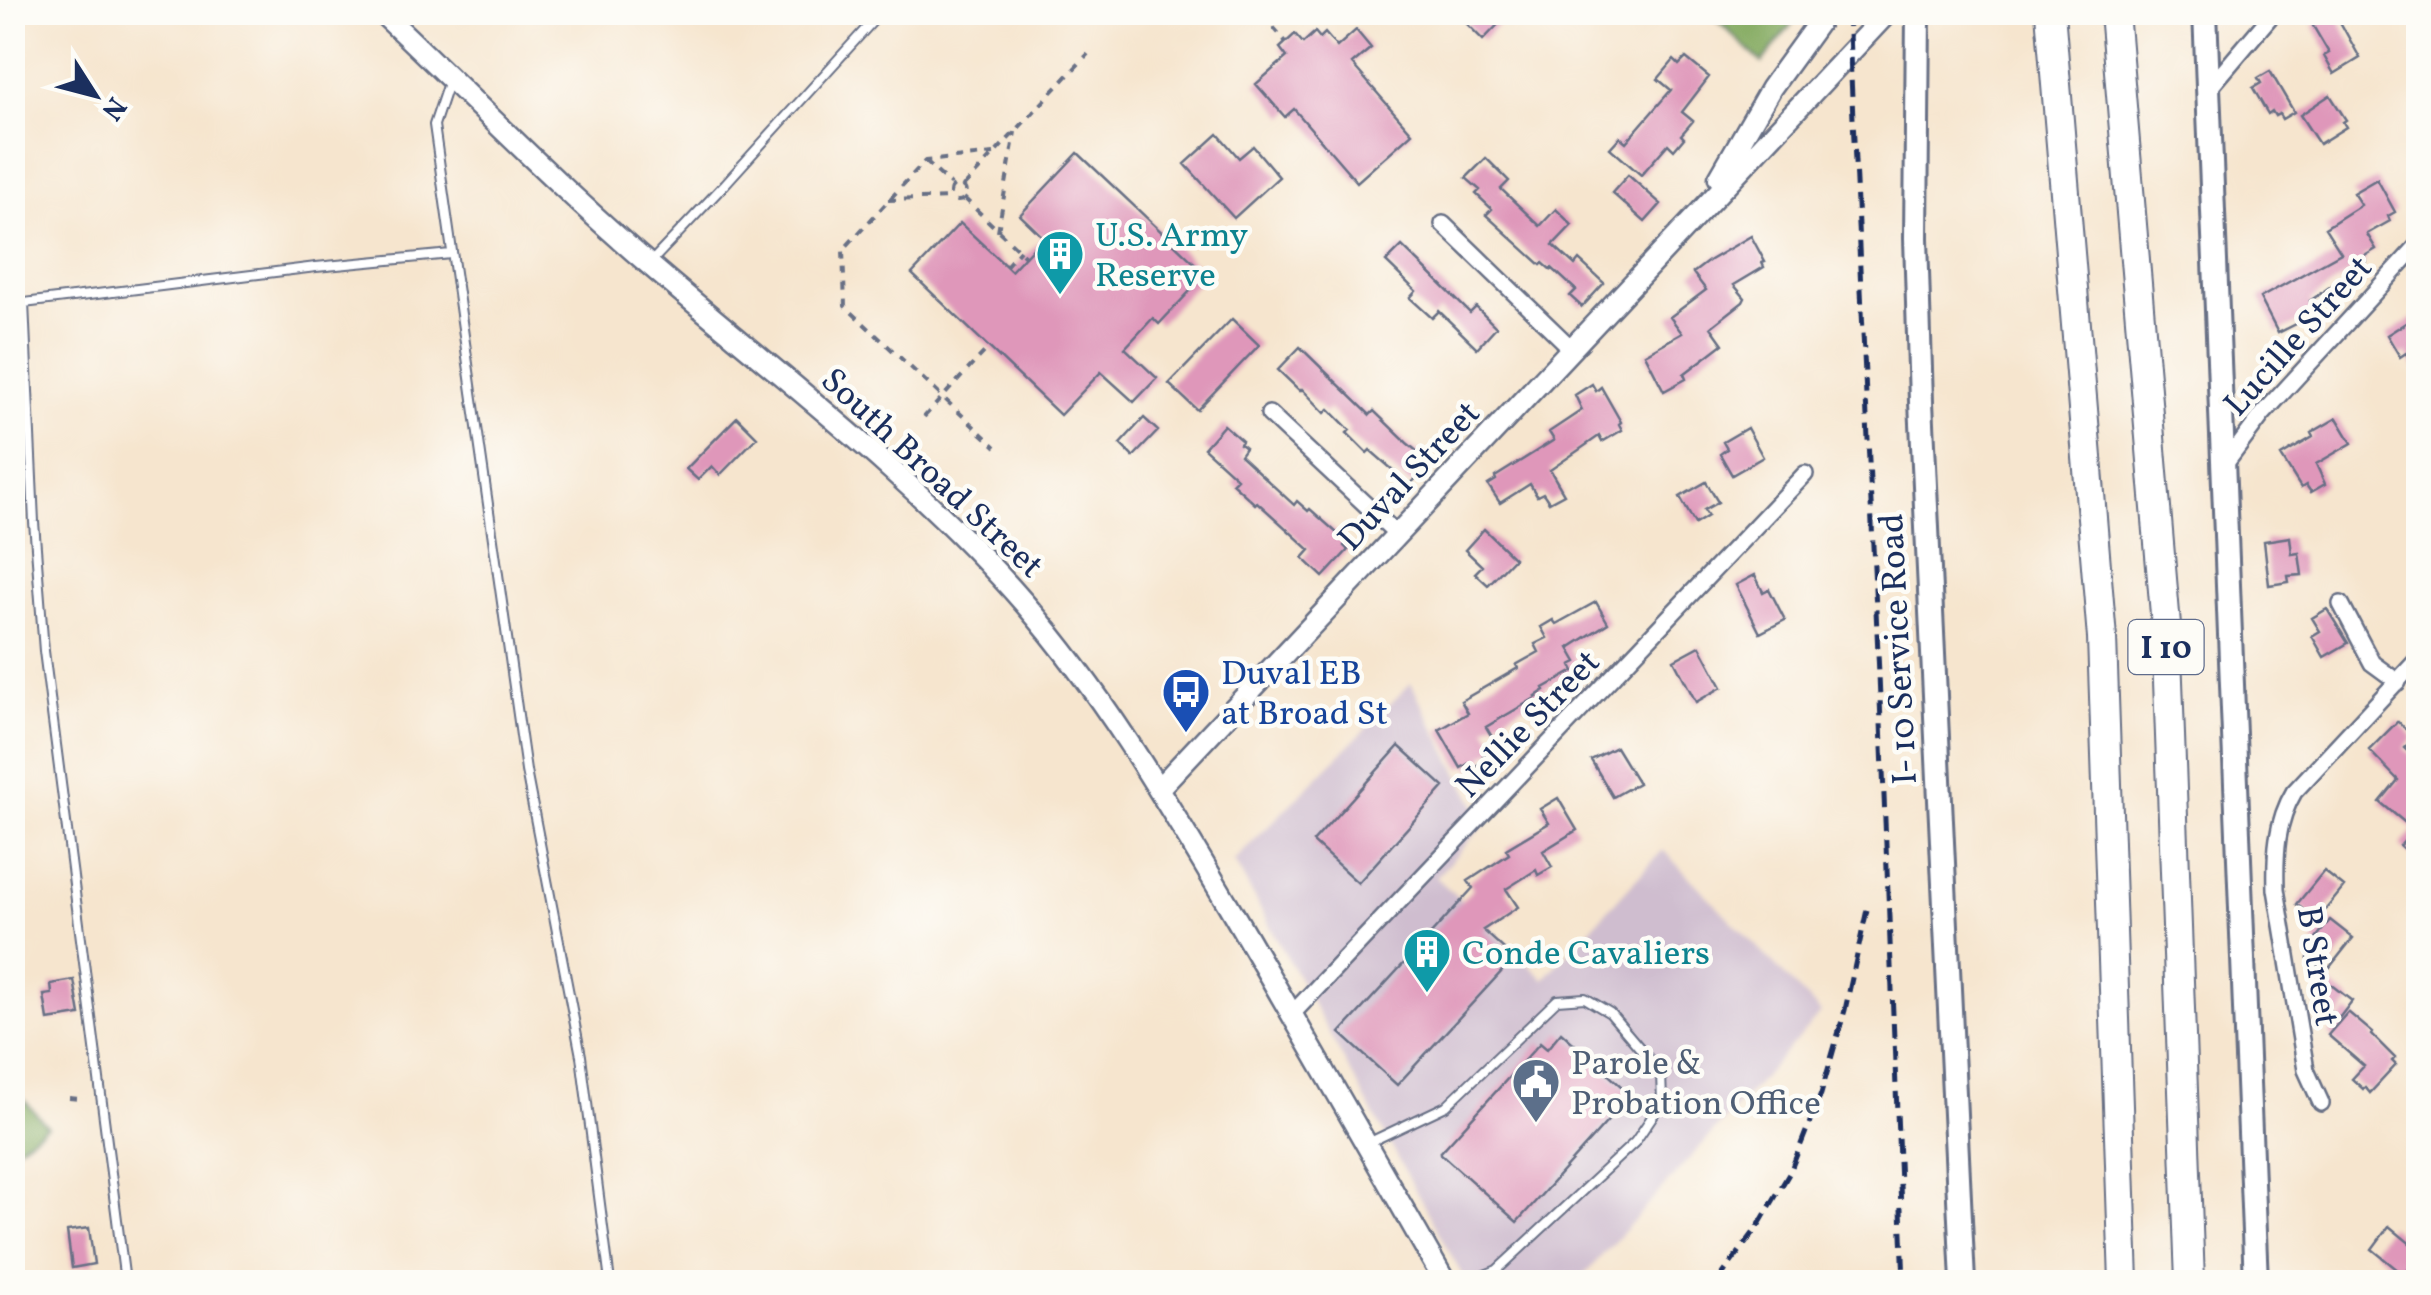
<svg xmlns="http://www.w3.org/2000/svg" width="2431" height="1295" font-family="Vollkorn,serif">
  <rect width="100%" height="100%" fill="#fdfcf7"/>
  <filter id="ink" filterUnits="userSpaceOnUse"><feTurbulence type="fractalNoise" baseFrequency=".01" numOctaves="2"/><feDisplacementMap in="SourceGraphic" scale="20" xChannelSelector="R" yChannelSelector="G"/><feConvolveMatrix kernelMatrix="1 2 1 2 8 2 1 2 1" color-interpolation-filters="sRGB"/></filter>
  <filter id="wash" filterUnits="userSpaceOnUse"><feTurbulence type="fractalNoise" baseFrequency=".0048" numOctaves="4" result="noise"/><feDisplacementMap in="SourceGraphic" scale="40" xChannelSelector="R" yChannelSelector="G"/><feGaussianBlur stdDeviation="2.25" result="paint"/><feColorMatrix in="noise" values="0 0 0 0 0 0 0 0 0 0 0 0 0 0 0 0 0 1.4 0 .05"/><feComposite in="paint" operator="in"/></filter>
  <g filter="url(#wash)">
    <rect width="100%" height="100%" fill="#f6e5ce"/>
    <path fill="#cfbdcf" d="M 1411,683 L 1485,824 L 1436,877 L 1544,979 L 1663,850 L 1821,1013 L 1578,1282 L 1466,1282 L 1234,861 Z"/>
    <path fill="#84aa60" stroke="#506c5f" stroke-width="2.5" d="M 1710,13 L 1800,13 L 1762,63 Z
      M 13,1091 L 17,1092 L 47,1126 L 13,1150 Z"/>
    <g id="blocks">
      <path fill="#df97ba" d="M 1478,12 L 1510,12 L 1483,40 L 1467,24 Z
        M 2317,12 L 2335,13 L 2360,58 L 2334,74 L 2324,56 L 2329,53 L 2313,26 L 2322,20 Z
        M 1356,30 L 1371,48 L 1352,64 L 1412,133 L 1357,182 L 1294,109 L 1285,117 L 1256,84 L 1287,57 L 1280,48 L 1295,34 L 1303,43 L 1315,32 L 1320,38 L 1325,33 L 1337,47 Z
        M 1686,58 L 1709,77 L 1682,112 L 1693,121 L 1681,135 L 1684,138 L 1674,150 L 1668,144 L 1641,175 L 1610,148 L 1620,137 L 1626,142 L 1671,90 L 1658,79 L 1674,60 L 1679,65 Z
        M 2270,71 L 2294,112 L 2282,119 L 2279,114 L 2275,116 L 2272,111 L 2268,114 L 2253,88 L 2261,83 L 2258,78 Z
        M 2330,95 L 2346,120 L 2343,122 L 2346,127 L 2319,144 L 2300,115 Z
        M 1218,134 L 1239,158 L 1253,146 L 1279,177 L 1234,218 L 1185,164 Z
        M 1078,153 L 1206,274 L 1159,324 L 1153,318 L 1125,348 L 1157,378 L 1134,402 L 1101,372 L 1060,415 L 912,274 L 960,223 L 1011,271 L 1043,237 L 1020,215 Z
        M 1486,158 L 1509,181 L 1501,189 L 1540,226 L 1556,209 L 1572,225 L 1553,245 L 1575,265 L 1579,260 L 1604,283 L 1582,307 L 1570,296 L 1576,290 L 1552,268 L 1551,270 L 1543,263 L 1541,265 L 1486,215 L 1492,209 L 1476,194 L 1480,190 L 1466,178 Z
        M 1628,175 L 1661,204 L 1645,222 L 1612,193 Z
        M 2377,179 L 2395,212 L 2388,216 L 2390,221 L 2367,234 L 2376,249 L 2363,257 L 2366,261 L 2310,301 L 2316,314 L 2278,333 L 2260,298 L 2341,253 L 2325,228 L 2361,205 L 2353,193 Z
        M 1751,236 L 1765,262 L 1762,263 L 1764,267 L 1734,285 L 1745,298 L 1743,302 L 1711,327 L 1723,344 L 1684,374 L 1686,379 L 1664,391 L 1645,354 L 1682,333 L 1670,317 L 1706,290 L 1693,273 L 1710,260 Z
        M 1402,246 L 1470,313 L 1476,307 L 1496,327 L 1477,348 L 1439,311 L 1432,318 L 1410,298 L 1416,291 L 1386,262 Z
        M 2418,315 L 2418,373 L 2406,353 L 2400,357 L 2387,335 Z
        M 1232,319 L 1259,345 L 1197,410 L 1169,384 Z
        M 1300,347 L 1370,415 L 1374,411 L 1407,443 L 1430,462 L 1410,485 L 1370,450 L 1367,453 L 1347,433 L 1350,430 L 1329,409 L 1325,413 L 1302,389 L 1300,391 L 1278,370 Z
        M 1592,384 L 1596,391 L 1601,387 L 1621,422 L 1619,424 L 1622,430 L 1602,442 L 1599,436 L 1550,470 L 1564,494 L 1549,502 L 1543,493 L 1537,496 L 1530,484 L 1500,503 L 1488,485 L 1496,480 L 1495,477 L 1554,440 L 1549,432 L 1582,410 L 1575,395 Z
        M 737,417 L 757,437 L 720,475 L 712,466 L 698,480 L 686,469 Z
        M 1144,418 L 1158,431 L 1133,457 L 1120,444 Z
        M 2337,418 L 2352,443 L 2316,464 L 2325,484 L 2311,492 L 2306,485 L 2301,488 L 2281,456 L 2313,437 L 2311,433 Z
        M 1224,425 L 1242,441 L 1240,444 L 1245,448 L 1240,455 L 1294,505 L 1297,501 L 1308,511 L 1310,509 L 1347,542 L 1344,546 L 1348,550 L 1323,577 L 1303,558 L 1310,550 L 1257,502 L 1255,504 L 1232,483 L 1237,478 L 1204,448 Z
        M 1747,428 L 1763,457 L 1732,475 L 1720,454 L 1727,449 L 1723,442 Z
        M 1706,482 L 1718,502 L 1704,510 L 1708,516 L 1695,524 L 1680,497 Z
        M 1484,529 L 1514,558 L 1488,585 L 1475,573 L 1482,566 L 1465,550 Z
        M 2290,537 L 2292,554 L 2299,553 L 2302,575 L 2288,576 L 2289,582 L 2269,585 L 2264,541 Z
        M 1755,575 L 1763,592 L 1769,589 L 1785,620 L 1760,633 L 1736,585 Z
        M 1596,602 L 1608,623 L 1569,648 L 1577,662 L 1571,665 L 1574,671 L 1544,688 L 1545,690 L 1536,696 L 1537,697 L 1486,727 L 1498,747 L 1483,756 L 1485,760 L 1471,769 L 1468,764 L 1461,768 L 1439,730 L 1468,713 L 1461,701 L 1518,668 L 1516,665 L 1539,652 L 1535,644 L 1547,638 L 1541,627 L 1553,620 L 1556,624 Z
        M 2327,609 L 2348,643 L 2324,657 L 2312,636 L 2320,631 L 2312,618 Z
        M 1700,646 L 1722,687 L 1696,702 L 1674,660 Z
        M 2398,721 L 2414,738 L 2404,748 L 2418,761 L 2418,862 L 2400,846 L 2414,830 L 2380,802 L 2398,780 L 2369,750 Z
        M 1399,746 L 1444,787 L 1358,883 L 1313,842 Z
        M 1616,747 L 1638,783 L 1613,797 L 1591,760 Z
        M 1558,798 L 1577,830 L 1543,851 L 1552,867 L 1538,875 L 1536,870 L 1506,889 L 1518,907 L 1483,930 L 1514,958 L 1397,1085 L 1340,1033 L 1473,888 L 1468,881 L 1509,854 L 1506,849 L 1549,823 L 1540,809 Z
        M 2324,871 L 2344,887 L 2317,920 L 2297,904 Z
        M 2330,920 L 2353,938 L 2326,972 L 2308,958 L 2318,946 L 2313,942 Z
        M 74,980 L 80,1015 L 48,1020 L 44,995 L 52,994 L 51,984 Z
        M 2330,984 L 2352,1001 L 2339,1018 L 2317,1001 Z
        M 2348,1012 L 2373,1033 L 2372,1035 L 2395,1058 L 2392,1061 L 2396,1065 L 2370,1093 L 2365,1087 L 2363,1089 L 2352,1079 L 2364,1066 L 2328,1035 Z
        M 1561,1032 L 1631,1095 L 1517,1222 L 1440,1153 L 1540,1043 L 1547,1049 Z
        M 2389,1226 L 2418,1250 L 2418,1257 L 2404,1275 L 2372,1249 Z
        M 89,1228 L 94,1264 L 72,1268 L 67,1231 Z"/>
    </g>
  </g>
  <g filter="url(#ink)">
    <use href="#blocks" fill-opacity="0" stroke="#686f85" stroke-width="2.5"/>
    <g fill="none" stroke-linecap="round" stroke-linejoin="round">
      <g stroke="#686f85" stroke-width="12">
        <path id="service" d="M 448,83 L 434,125 L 526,771 L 581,1056 L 610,1282
          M 650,263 L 725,184 L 881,12
          M 1370,1142 L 1446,1106 L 1557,1000 L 1585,998 L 1610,1013 L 1661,1073 L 1662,1102 L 1635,1142 L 1497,1270 L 1467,1282
          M 125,1282 L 44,651 L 34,522 L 24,303 L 316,267 L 451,254"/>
      </g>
      <g stroke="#686f85" stroke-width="20">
        <path id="minor" d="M 2208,90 L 2274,12
          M 1443,224 L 1572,349
          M 1269,414 L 1397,534
          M 2223,467 L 2262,415 L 2418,245
          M 2341,604 L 2372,663 L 2398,682
          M 1292,1014 L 1805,474
          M 2321,1103 L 2306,1070 L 2276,889 C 2275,855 2276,822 2294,792 L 2418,659"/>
      </g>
      <g stroke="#686f85" stroke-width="25">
        <path id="tertiary" d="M 381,12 C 471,97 557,186 651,266 C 779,376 914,476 1025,604 C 1105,696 1165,799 1227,903 C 1301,1029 1373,1156 1445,1282
          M 1719,178 L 1771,88 L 1826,12
          M 1159,788 L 1888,12"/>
      </g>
      <g stroke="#686f85" stroke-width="28">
        <path id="secondary" d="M 1918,12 L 1916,238 L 1921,402 L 1963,1282
          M 2205,12 L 2256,1282"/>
      </g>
      <g stroke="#686f85" stroke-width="32">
        <path id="motorway" d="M 2050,12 L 2102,638 L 2124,1282
          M 2114,12 L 2166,626 L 2190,1282"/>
      </g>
      <path stroke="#686f85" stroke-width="4" stroke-dasharray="8 8" stroke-linecap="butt" d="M 1045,13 L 1045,12
        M 1263,15 L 1286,42
        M 994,154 L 925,161 L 843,250 L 845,306 L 996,447
        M 925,161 L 951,185
        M950 193a8 8 0 1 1 16 0a8 8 0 1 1-16 0Z
        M 964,186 L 1088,54
        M 964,198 L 1025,256
        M 888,200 L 951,198
        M 998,231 L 1015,132
        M 1006,266 L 1020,250
        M 924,417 L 989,347
        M 69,1098 L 81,1099"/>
      <use href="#service" stroke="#fff" stroke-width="8"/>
      <use href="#minor" stroke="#fff" stroke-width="15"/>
      <use href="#tertiary" stroke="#fff" stroke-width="20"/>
      <use href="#secondary" stroke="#fff" stroke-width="22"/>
      <use href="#motorway" stroke="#fff" stroke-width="28"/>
      <path stroke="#1b2f5e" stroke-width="5" stroke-dasharray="15 8" stroke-linecap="butt" d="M 1848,12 L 1879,674 L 1904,1282
        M 1717,1282 L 1757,1228 L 1790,1172 L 1821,1094 L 1845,1010 L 1868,905"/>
    </g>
  </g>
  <defs>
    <g id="building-pin" transform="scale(2.5)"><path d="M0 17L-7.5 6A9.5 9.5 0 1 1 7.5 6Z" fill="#0f9aa8" stroke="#fdfcf7"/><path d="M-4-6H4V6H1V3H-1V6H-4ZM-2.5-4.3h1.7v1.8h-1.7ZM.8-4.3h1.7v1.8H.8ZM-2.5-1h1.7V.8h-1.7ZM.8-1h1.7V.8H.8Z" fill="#fff"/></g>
    <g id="bus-pin" transform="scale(2.5)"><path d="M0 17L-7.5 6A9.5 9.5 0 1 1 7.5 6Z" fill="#1a4fb4" stroke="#fdfcf7"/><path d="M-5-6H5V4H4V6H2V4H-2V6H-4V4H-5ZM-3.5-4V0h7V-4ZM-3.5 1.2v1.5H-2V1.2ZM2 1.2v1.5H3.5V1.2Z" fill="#fff"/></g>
    <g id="civic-pin" transform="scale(2.5)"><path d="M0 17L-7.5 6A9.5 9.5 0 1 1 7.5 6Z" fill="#5c6f8a" stroke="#fdfcf7"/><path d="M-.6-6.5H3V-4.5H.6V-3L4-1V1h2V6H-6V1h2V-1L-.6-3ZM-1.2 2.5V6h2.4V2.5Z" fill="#fff"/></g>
  </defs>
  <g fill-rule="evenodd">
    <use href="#building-pin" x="1060" y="254"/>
    <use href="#bus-pin" x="1186" y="692"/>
    <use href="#building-pin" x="1427" y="952"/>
    <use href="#civic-pin" x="1536" y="1082"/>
  </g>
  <g text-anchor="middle" stroke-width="9" stroke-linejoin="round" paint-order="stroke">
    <rect fill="#fdfcf7" stroke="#5f6c8c" stroke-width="2.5" x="2128.5" y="620" width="75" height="54" rx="8"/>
    <g font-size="32" font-weight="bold" fill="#1b2f5e">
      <text x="2166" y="658">I 10</text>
    </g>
    <g font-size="35" fill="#0d838f" stroke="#fdfcf7" text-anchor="start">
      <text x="1095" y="246">U.S. Army<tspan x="1095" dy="40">Reserve</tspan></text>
      <text x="1462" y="964">Conde Cavaliers</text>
    </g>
    <g font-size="35" fill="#1b2f5e" stroke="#fdfcf7">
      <text transform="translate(2297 335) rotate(-48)" y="12">Lucille Street</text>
      <text transform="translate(933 472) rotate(43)" y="12">South Broad Street</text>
      <text transform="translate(1408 475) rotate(-47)" y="12">Duval Street</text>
      <text transform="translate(1897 649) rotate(-93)" y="12">I- 10 Service Road</text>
      <text transform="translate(1527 723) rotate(-46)" y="12">Nellie Street</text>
      <text transform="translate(2319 966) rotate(81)" y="12">B Street</text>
    </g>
    <g font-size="35" fill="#164399" stroke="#fdfcf7" text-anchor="start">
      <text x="1221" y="684">Duval EB<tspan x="1221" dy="40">at Broad St</tspan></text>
    </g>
    <g font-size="35" fill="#4e5e75" stroke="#fdfcf7" text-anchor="start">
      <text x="1571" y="1074">Parole &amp;<tspan x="1571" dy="40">Probation Office</tspan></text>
    </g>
  </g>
  <rect width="2431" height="1295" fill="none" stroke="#fdfcf7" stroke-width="50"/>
  <g transform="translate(95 95) rotate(126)" stroke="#fdfcf7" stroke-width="8" paint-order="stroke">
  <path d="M0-8L18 38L0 25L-18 38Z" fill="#1b2f5e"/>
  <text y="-15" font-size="28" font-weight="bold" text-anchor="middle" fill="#1b2f5e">N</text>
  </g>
</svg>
